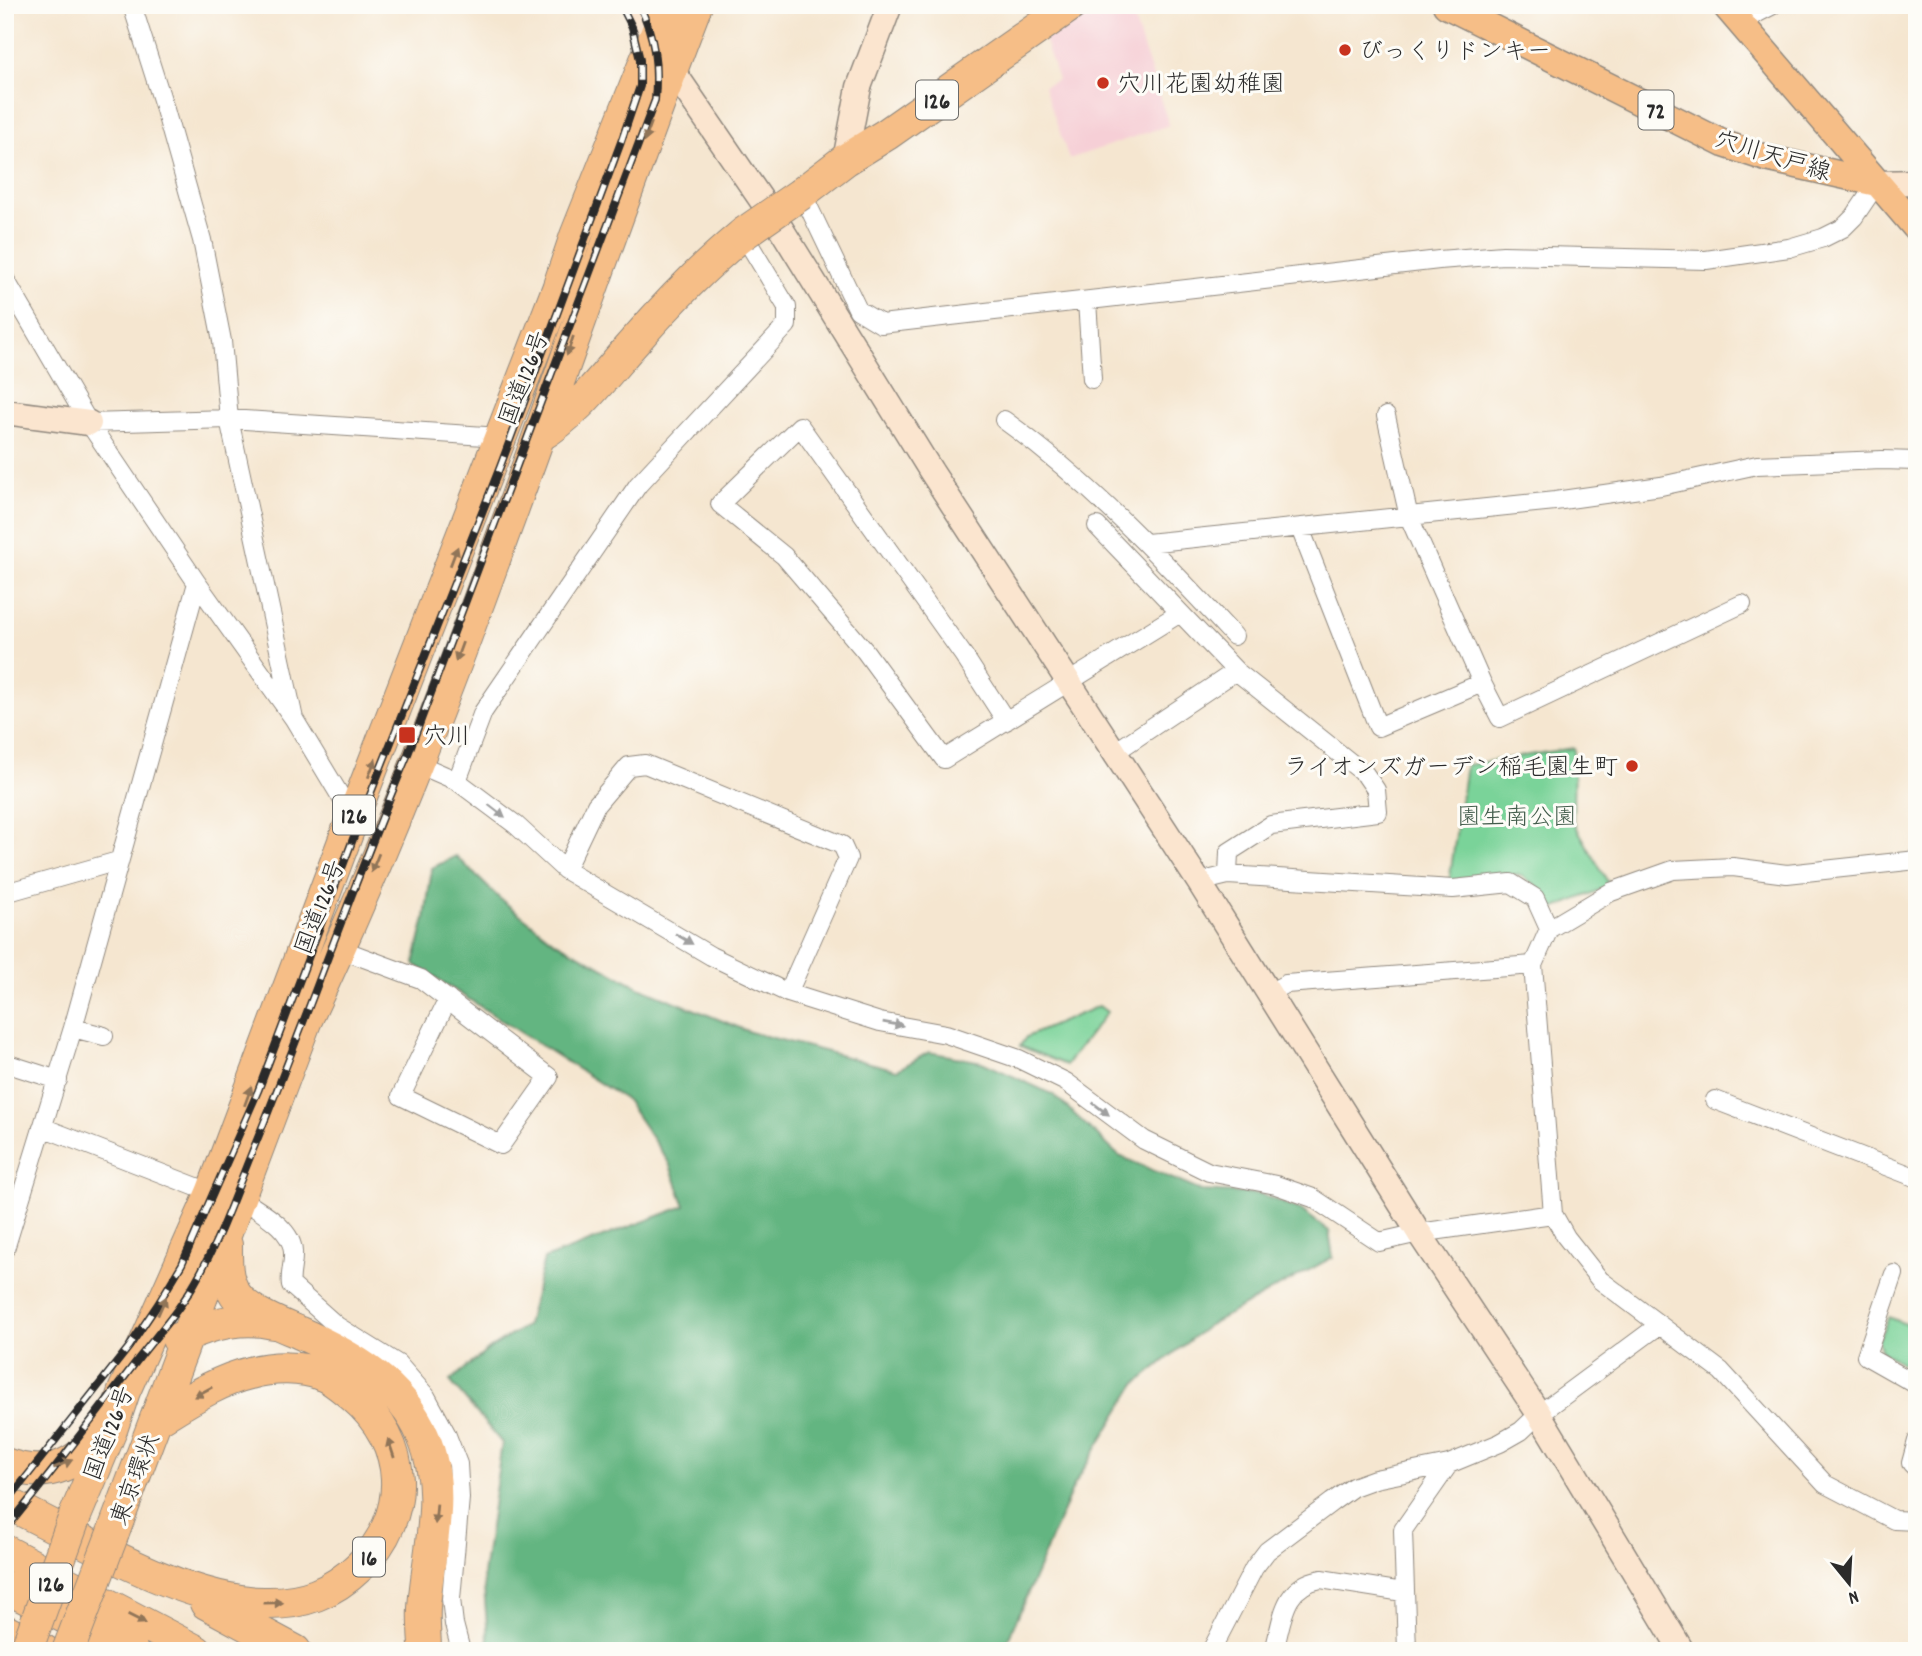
<svg xmlns="http://www.w3.org/2000/svg" width="1922" height="1656" font-family="Dekko,'Klee One',sans-serif">
  <rect width="100%" height="100%" fill="#fdfcf7"/>
  <filter id="ink" filterUnits="userSpaceOnUse"><feTurbulence type="fractalNoise" baseFrequency=".0143" numOctaves="2"/><feDisplacementMap in="SourceGraphic" scale="14" xChannelSelector="R" yChannelSelector="G"/><feConvolveMatrix kernelMatrix="1 2 1 2 8 2 1 2 1" color-interpolation-filters="sRGB"/></filter>
  <filter id="wash" filterUnits="userSpaceOnUse"><feTurbulence type="fractalNoise" baseFrequency=".00686" numOctaves="4" result="noise"/><feDisplacementMap in="SourceGraphic" scale="28" xChannelSelector="R" yChannelSelector="G"/><feGaussianBlur stdDeviation="1.57" result="paint"/><feColorMatrix in="noise" values="0 0 0 0 0 0 0 0 0 0 0 0 0 0 0 0 0 1.4 0 .05"/><feComposite in="paint" operator="in"/></filter>
  <g filter="url(#wash)">
    <rect width="100%" height="100%" fill="#f5e6d0"/>
    <path fill="#f6cfd6" d="M 1087,5 L 1129,5 L 1169,125 L 1069,159 L 1044,86 L 1058,80 L 1044,38 Z"/>
    <path fill="#7ad399" stroke="#527f62" stroke-width="2" d="M 1574,748 L 1573,821 L 1610,886 L 1551,910 L 1536,885 L 1518,874 L 1449,883 L 1466,765 Z
      M 1099,1006 L 1107,1012 L 1066,1065 L 1020,1046 L 1026,1037 Z
      M 1889,1317 L 1917,1329 L 1917,1341 L 1905,1365 L 1882,1352 L 1878,1340 Z"/>
    <path fill="#63b581" stroke="#477056" stroke-width="2" d="M 456,856 L 499,898 L 554,941 L 639,987 L 750,1032 L 897,1070 L 929,1052 L 982,1062 L 1054,1095 L 1119,1156 L 1201,1191 L 1260,1194 L 1301,1210 L 1329,1231 L 1333,1257 L 1207,1326 L 1135,1385 L 1074,1485 L 1003,1651 L 489,1651 L 483,1575 L 502,1443 L 450,1381 L 489,1349 L 527,1325 L 544,1259 L 685,1206 L 669,1163 L 626,1100 L 414,964 L 425,918 L 432,868 Z"/>
  </g>
  <g filter="url(#ink)">
    <g fill="none" stroke-linecap="round" stroke-linejoin="round">
      <g stroke="#90887e" stroke-width="20">
        <path id="street" d="M 132,5 L 164,106 L 202,240 L 222,341 L 229,419 L 294,719
          M 1740,22 L 1773,5
          M 802,193 L 858,310 L 881,324 L 1439,260 L 1503,255 L 1706,260 L 1789,248 L 1823,238 L 1843,228 L 1854,217 L 1877,183
          M 5,279 L 89,423 L 197,583 L 294,719 L 353,817
          M 1087,301 L 1092,379
          M 1386,416 L 1409,517 L 1482,683 L 1500,718 L 1742,604
          M 1004,420 C 1090,482 1162,559 1234,636
          M 89,423 L 229,419 L 500,437
          M 1097,526 L 1236,671 L 1365,774 L 1376,790 L 1378,812 L 1271,825 L 1229,852 L 1228,875
          M 1300,528 L 1378,727 L 1482,683
          M 1147,543 L 1555,501 L 1661,486 L 1757,465 L 1882,460 L 1917,461
          M 1006,721 L 964,656 L 800,426 L 720,504 L 784,556 L 865,651 L 944,759 L 1180,613
          M 1115,752 L 1236,671
          M 418,764 L 457,781 L 516,825 L 565,870 L 711,956 L 788,993 L 880,1022 L 946,1034 L 1019,1059 L 1066,1082 L 1144,1140 L 1209,1172 L 1276,1185 L 1313,1198 L 1379,1242 L 1419,1233 L 1553,1214
          M 457,781 L 483,712 L 638,485 L 787,325 L 787,307 L 743,234
          M 1917,860 L 1787,874 L 1733,867 L 1673,870 L 1611,892 L 1549,929 L 1533,965 L 1553,1214 L 1566,1237 L 1600,1280 L 1721,1371 L 1825,1484 L 1894,1520 L 1917,1521
          M 565,870 L 596,805 L 629,766 L 645,764 L 842,845 L 848,858 L 788,993
          M 1199,882 L 1228,875 L 1453,889 L 1511,883 L 1535,898 L 1549,929
          M 5,893 L 118,861
          M 340,949 L 421,979 L 549,1077 L 501,1145 L 401,1096 L 448,999
          M 1267,994 L 1286,984 L 1533,965
          M 73,1028 L 104,1036
          M 5,1063 L 58,1080
          M 1715,1100 L 1917,1178
          M 42,1127 L 212,1193
          M 240,1198 C 258,1211 292,1227 293,1252 C 294,1264 289,1274 291,1285 L 337,1326 L 398,1364 L 426,1396 L 446,1433 L 458,1464 L 460,1498 L 451,1599 L 454,1624 L 461,1651
          M 5,1249 L 73,1028 L 197,583
          M 1894,1274 L 1866,1356 L 1917,1385
          M 1917,1441 L 1911,1463 L 1917,1469
          M 1211,1651 L 1254,1568 L 1267,1551 L 1332,1502 L 1353,1487 L 1375,1479 L 1449,1464 L 1500,1443 L 1521,1431 L 1539,1414 L 1658,1326
          M 1274,1651 C 1283,1618 1283,1586 1321,1579 L 1403,1592
          M 1407,1651 L 1403,1530 L 1449,1464"/>
      </g>
      <g stroke="#90887e" stroke-width="27">
        <path id="secondary" d="M 638,5 L 671,68 L 782,230 L 931,471 L 1199,882 L 1419,1233 L 1539,1414 L 1682,1651
          M 845,160 L 859,87 L 890,5
          M 1877,183 L 1917,182
          M 5,412 L 89,423"/>
      </g>
      <g stroke="#90887e" stroke-width="29">
        <path id="primary" d="M 1446,5 L 1724,144 L 1766,158 L 1877,183
          M 1725,5 L 1917,229"/>
      </g>
      <g stroke="#90887e" stroke-width="34">
        <path id="highway" d="M 802,193 L 845,160 L 887,134 L 1071,5
          M 539,436 C 578,413 605,374 635,341 C 669,302 703,267 743,234
          M 226,1245 C 226,1265 225,1284 240,1300 C 255,1315 281,1325 300,1333 C 350,1355 401,1384 423,1436 C 448,1493 428,1549 424,1608 C 423,1622 425,1637 425,1651
          M 178,1339 C 207,1325 240,1315 273,1323
          M 5,1464 C 51,1481 76,1463 109,1431
          M 5,1502 C 79,1537 183,1602 264,1603 C 303,1604 332,1593 360,1566 C 412,1515 409,1443 353,1396 C 344,1389 334,1379 323,1375 C 302,1366 272,1367 250,1373 C 216,1381 186,1402 156,1420
          M 75,1516 L 111,1430 L 124,1391 L 212,1193 L 353,817 L 558,289 L 576,236 L 668,5
          M 113,1533 L 305,1022 C 460,694 565,344 696,5
          M 5,1551 L 196,1651
          M 5,1587 L 132,1651
          M 206,1603 L 295,1651
          M 5,1631 L 44,1651"/>
      </g>
      <use href="#street" stroke="#fff" stroke-width="18"/>
      <use href="#secondary" stroke="#fbe5cf" stroke-width="24"/>
      <use href="#primary" stroke="#f6be87" stroke-width="26"/>
      <use href="#highway" stroke="#f6be87" stroke-width="32"/>
      <g stroke="#2b2b2b" stroke-width="8">
        <path id="rail" d="M 5,1504 L 129,1347 L 158,1304 L 182,1264 L 258,1091 L 359,823 L 500,467 L 621,142 L 640,86 L 640,60 L 632,27 L 621,5
          M 5,1530 C 51,1474 95,1416 139,1358 C 160,1331 182,1307 198,1277 C 222,1234 238,1185 257,1140 C 309,1012 354,882 408,754 L 655,100 C 658,66 655,36 639,5"/>
      </g>
      <use href="#rail" stroke="#fdfcf7" stroke-width="5" stroke-dasharray="16" stroke-linecap="butt"/>
      <g stroke="#90887e" stroke-width="34" stroke-linecap="butt">
        <path id="highway-bridge" d="M 743,234 L 802,193
          M 26,1651 L 75,1516
          M 68,1651 L 113,1533"/>
      </g>
      <use href="#highway-bridge" stroke="#f6be87" stroke-width="32"/>
    </g>
    <defs><path id="oneway-solid" d="M-6-.8H1V-3.2L6.5 0L1 3.2V.8H-6Z" transform="scale(1.75)"/></defs>
    <g fill="#907459">
      <use href="#oneway-solid" transform="translate(648 132) rotate(110)"/>
      <use href="#oneway-solid" transform="translate(570 346) rotate(109)"/>
      <use href="#oneway-solid" transform="translate(454 556) rotate(-69)"/>
      <use href="#oneway-solid" transform="translate(459 652) rotate(110)"/>
      <use href="#oneway-solid" transform="translate(372 768) rotate(-69)"/>
      <use href="#oneway-solid" transform="translate(375 863) rotate(112)"/>
      <use href="#oneway-solid" transform="translate(248 1096) rotate(-70)"/>
      <use href="#oneway-solid" transform="translate(162 1306) rotate(-66)"/>
      <use href="#oneway-solid" transform="translate(203 1392) rotate(151)"/>
      <use href="#oneway-solid" transform="translate(391 1448) rotate(-108)"/>
      <use href="#oneway-solid" transform="translate(63 1464) rotate(-23)"/>
      <use href="#oneway-solid" transform="translate(436 1514) rotate(95)"/>
      <use href="#oneway-solid" transform="translate(273 1603) rotate(-1)"/>
      <use href="#oneway-solid" transform="translate(137 1619) rotate(27)"/>
    </g>
    <g fill="#a0a0a0">
      <use href="#oneway-solid" transform="translate(497 811) rotate(37)"/>
      <use href="#oneway-solid" transform="translate(684 939) rotate(31)"/>
      <use href="#oneway-solid" transform="translate(893 1024) rotate(10)"/>
      <use href="#oneway-solid" transform="translate(1101 1109) rotate(37)"/>
    </g>
  </g>
  <g fill="#c8321e" stroke="#fdfcf7" stroke-width="2.5">
    <circle cx="1345" cy="50" r="7"/>
    <circle cx="1103" cy="83" r="7"/>
    <rect x="398" y="726" width="18" height="18" rx="3.5"/>
    <circle cx="1632" cy="766" r="7"/>
  </g>
  <g text-anchor="middle" stroke-width="6" stroke-linejoin="round" paint-order="stroke">
    <g fill="#fdfcf7" stroke="#6a6a68" stroke-width="2">
      <rect x="916" y="80.5" width="42" height="39" rx="5"/>
      <rect x="1638.5" y="90.5" width="35" height="39" rx="5"/>
      <rect x="333" y="795.5" width="42" height="39" rx="5"/>
      <rect x="353" y="1537.5" width="32" height="39" rx="5"/>
      <rect x="30" y="1563.5" width="42" height="39" rx="5"/>
    </g>
    <g font-size="23" font-weight="bold" fill="#2b2b2b">
      <text x="937" y="108">126</text>
      <text x="1656" y="118">72</text>
      <text x="354" y="823">126</text>
      <text x="369" y="1565">16</text>
      <text x="51" y="1591">126</text>
    </g>
    <g font-size="24" fill="#2b2b2b" stroke="#fdfcf7" text-anchor="start">
      <text x="1359" y="58">びっくりドンキー</text>
      <text x="1117" y="91">穴川花園幼稚園</text>
      <text x="423" y="743">穴川</text>
      <text x="1618" y="774" text-anchor="end">ライオンズガーデン稲毛園生町</text>
    </g>
    <g font-size="24" fill="#2b2b2b" stroke="#fdfcf7">
      <text transform="translate(1773 155) rotate(17)" y="8">穴川天戸線</text>
      <text transform="translate(523 378) rotate(-69)" y="8">国道126号</text>
      <text transform="translate(319 907) rotate(-69)" y="8">国道126号</text>
      <text transform="translate(108 1433) rotate(-69)" y="8">国道126号</text>
      <text transform="translate(134 1479) rotate(-69)" y="8">東京環状</text>
    </g>
    <g font-size="24" fill="#435d4c" stroke="#fdfcf7">
      <text x="1517" y="824">園生南公園</text>
    </g>
  </g>
  <rect width="1922" height="1656" fill="none" stroke="#fdfcf7" stroke-width="28"/>
  <g transform="translate(1849 1583) rotate(162)" stroke="#fdfcf7" stroke-width="5" paint-order="stroke">
  <path d="M0-5L12 26L0 18L-12 26Z" fill="#2b2b2b"/>
  <text y="-10" font-size="19" font-weight="bold" text-anchor="middle" fill="#2b2b2b">N</text>
  </g>
</svg>
